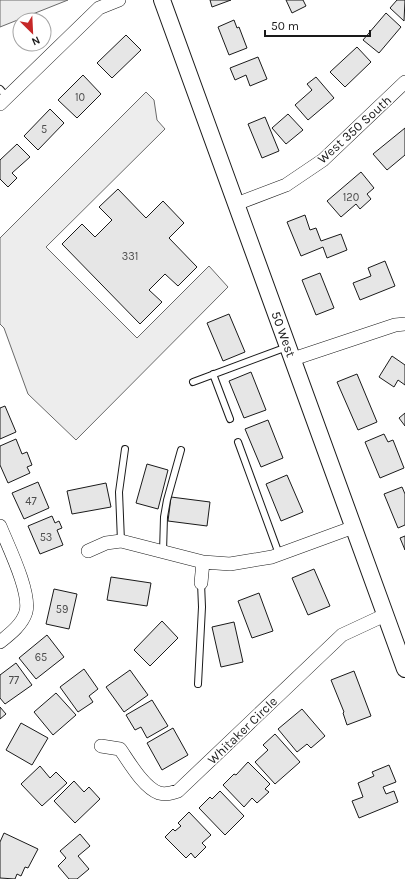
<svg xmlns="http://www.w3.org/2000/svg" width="405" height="879" font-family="Karla,sans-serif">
  <rect width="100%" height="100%" fill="#fff"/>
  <path fill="#ededed" stroke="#6a6a6a" d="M 0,0 L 68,0 L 0,27 Z
    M 146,92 L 154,100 L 157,120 L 165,129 L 46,247 L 137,338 L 209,266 L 228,287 L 76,440 L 28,394 L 4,328 L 0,324 L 0,238 Z"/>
  <path fill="#e6e6e6" stroke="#1a1a1a" d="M 210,0 L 231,0 L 212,7 Z
    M 286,0 L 303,0 L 306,6 L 292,13 Z
    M 397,0 L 405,0 L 404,21 L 390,8 Z
    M 386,13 L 401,27 L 379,53 L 363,40 Z
    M 234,20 L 237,28 L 239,27 L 247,48 L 229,55 L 218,27 Z
    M 126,35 L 141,50 L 112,78 L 97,63 Z
    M 357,47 L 371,62 L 345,87 L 330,72 Z
    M 258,57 L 267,79 L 250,86 L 246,75 L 235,80 L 230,68 Z
    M 83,75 L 101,94 L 77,118 L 58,100 Z
    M 316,77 L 334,98 L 308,120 L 295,105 L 312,90 L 307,84 Z
    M 50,109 L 64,123 L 38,150 L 24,136 Z
    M 288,114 L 303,130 L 286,144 L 272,128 Z
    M 265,117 L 279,151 L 262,158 L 248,124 Z
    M 405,128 L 405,155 L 387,170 L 373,154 Z
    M 17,144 L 30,157 L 12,173 L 17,178 L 8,187 L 0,179 L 0,160 Z
    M 361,172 L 374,188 L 367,194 L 371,199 L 360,209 L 356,204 L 341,217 L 327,201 Z
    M 118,189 L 146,218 L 163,201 L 184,223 L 169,238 L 197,267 L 178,286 L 165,274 L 149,290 L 162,302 L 140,324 L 62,244 L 82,224 L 95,237 L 112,220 L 99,207 Z
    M 305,215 L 310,230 L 316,228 L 321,241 L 341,234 L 347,250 L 327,258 L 323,247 L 301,256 L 287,222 Z
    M 385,261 L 395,286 L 360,300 L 353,283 L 371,276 L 368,268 Z
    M 320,273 L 334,308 L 316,315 L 302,280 Z
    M 229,314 L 245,352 L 223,361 L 207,323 Z
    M 392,356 L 405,365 L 405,385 L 398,380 L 394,387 L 379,377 Z
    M 251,372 L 266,410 L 244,418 L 229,381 Z
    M 357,374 L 377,422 L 358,430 L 337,382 Z
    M 5,406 L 16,432 L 0,439 L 0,408 Z
    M 405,413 L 405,426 L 399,418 Z
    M 268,420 L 283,458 L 261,467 L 245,429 Z
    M 384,434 L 388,442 L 393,440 L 404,468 L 380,478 L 365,442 Z
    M 16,439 L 22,454 L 27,452 L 32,465 L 27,467 L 30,473 L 8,483 L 0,465 L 0,446 Z
    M 147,464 L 168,470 L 158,509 L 136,503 Z
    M 287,475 L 303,512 L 281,521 L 266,484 Z
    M 38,482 L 49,508 L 24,519 L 12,493 Z
    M 106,483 L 111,507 L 72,514 L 67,491 Z
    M 402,487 L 405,494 L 405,525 L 398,528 L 384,494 Z
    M 171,497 L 210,502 L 207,526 L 168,521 Z
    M 52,516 L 55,523 L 59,521 L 62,528 L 57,530 L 63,545 L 40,554 L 28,526 Z
    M 405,536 L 405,550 L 400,538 Z
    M 314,569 L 330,606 L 308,615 L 292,578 Z
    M 111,577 L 151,583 L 147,606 L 107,600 Z
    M 54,589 L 77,594 L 69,629 L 46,624 Z
    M 259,593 L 273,631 L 252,638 L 238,601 Z
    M 162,621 L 178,638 L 150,666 L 134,650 Z
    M 234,622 L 243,662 L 221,667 L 212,627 Z
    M 47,635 L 64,657 L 36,679 L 19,658 Z
    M 16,663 L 32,685 L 5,704 L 0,698 L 0,675 Z
    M 84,669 L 98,689 L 89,696 L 93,702 L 78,712 L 60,687 Z
    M 130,670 L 148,695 L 124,712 L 106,687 Z
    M 354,671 L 371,716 L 347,725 L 343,713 L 344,712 L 331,680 Z
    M 56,693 L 76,715 L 53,735 L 34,712 Z
    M 152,700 L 168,726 L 147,738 L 141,727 L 135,730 L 126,715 Z
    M 0,707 L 6,714 L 0,719 Z
    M 302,709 L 325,736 L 311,748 L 307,744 L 297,752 L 278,729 Z
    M 21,723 L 48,738 L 32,765 L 6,750 Z
    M 173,728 L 188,755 L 162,770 L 147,743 Z
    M 275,734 L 300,762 L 275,784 L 255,762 L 268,750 L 263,745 Z
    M 248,762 L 270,784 L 265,789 L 269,792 L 257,803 L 252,798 L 244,807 L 223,785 L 234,774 L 236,775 Z
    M 389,765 L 396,782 L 383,787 L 386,794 L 394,791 L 398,802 L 359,818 L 352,801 L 363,797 L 358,783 L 374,776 L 372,772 Z
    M 40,766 L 50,778 L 56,772 L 67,783 L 42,806 L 21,784 Z
    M 74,781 L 84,792 L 89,787 L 100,799 L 75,823 L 54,801 Z
    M 220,791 L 244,816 L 225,835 L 199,808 L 210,797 L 212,799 Z
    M 189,812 L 211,835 L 202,843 L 206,847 L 195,858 L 191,853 L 186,858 L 165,837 L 173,829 L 175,831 L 181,826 L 178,823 Z
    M 4,833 L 38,849 L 28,868 L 25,867 L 21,876 L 17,874 L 15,879 L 0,878 L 0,842 Z
    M 80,834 L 90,846 L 78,856 L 89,869 L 77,879 L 69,879 L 58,866 L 66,858 L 60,851 Z"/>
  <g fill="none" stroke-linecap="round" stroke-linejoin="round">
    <g stroke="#1a1a1a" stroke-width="8">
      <path id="service" d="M 0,89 L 7,97
        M 213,374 L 230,419
        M 193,382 L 287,347
        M 238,442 L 279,554
        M 121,541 L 119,492 L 125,449
        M 163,552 L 164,517 L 167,500 L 181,450
        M 198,684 L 202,607 L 201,583"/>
    </g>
    <g stroke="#1a1a1a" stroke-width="14">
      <path id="minor" d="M 0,104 L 99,8 L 119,0
        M 236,204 L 286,185 L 323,160 L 405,82
        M 293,359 L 395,325 L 405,324
        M 0,526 C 8,546 31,592 26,612 C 22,625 10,634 0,642
        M 88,551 L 106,543 L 121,541 L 203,562 L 230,564 L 272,557 L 354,527
        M 201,583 L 203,562
        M 101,746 L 120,749 C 129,762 144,788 159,793 C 166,795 172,793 178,791 L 342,635 L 385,615"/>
    </g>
    <g stroke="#1a1a1a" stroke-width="18">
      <path id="tertiary" d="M 162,0 L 405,669"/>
    </g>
    <use href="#service" stroke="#fff" stroke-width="6"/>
    <use href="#minor" stroke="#fff" stroke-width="13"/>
    <use href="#tertiary" stroke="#fff" stroke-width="16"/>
  </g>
  <g text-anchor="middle" stroke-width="3" stroke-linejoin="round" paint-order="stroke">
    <g font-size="11" fill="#4d4d4d">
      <text x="80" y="101">10</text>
      <text x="44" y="133">5</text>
      <text x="351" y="201">120</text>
      <text x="130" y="260">331</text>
      <text x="31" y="505">47</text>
      <text x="46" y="541">53</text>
      <text x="62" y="613">59</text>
      <text x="41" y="661">65</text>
      <text x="14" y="684">77</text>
    </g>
    <g font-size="13" fill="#1a1a1a" stroke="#fff">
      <text transform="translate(354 129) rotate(-42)" y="5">West 350 South</text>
      <text transform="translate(284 334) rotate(70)" y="5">50 West</text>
      <text transform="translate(242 730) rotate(-44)" y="5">Whitaker Circle</text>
    </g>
  </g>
  <g transform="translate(32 32) rotate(156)"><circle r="19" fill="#ffffff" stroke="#a3a3a3"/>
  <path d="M0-3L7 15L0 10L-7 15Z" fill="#c62828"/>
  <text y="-6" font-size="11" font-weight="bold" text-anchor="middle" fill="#1a1a1a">N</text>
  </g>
  <path d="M265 30v6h105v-6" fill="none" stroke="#1a1a1a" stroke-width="2"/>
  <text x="271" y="30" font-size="12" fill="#1a1a1a" stroke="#ffffff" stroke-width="3" paint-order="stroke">50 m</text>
</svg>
